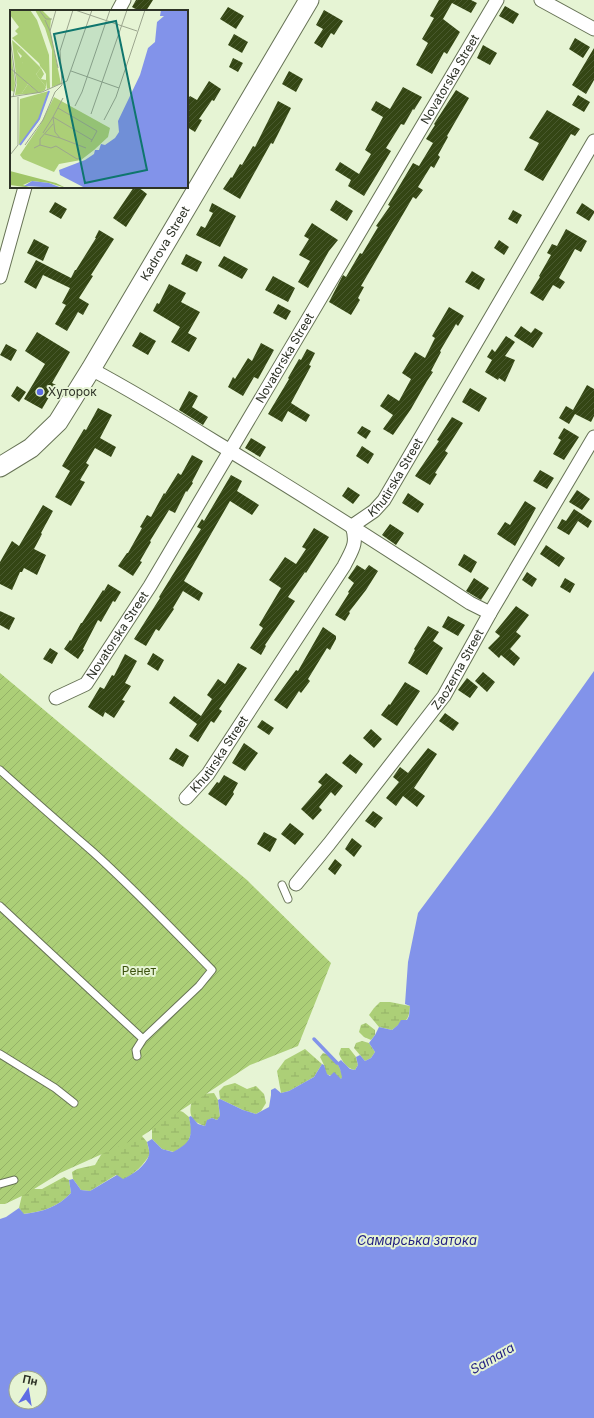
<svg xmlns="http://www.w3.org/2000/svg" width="594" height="1418" font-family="Inter,sans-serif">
  <defs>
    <pattern id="wetland-marsh" width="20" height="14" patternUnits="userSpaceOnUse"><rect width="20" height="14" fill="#accf77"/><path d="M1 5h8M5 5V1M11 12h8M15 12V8" fill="none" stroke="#94b267"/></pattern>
    <pattern id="garden-furrows" width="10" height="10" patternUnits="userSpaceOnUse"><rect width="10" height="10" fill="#accf77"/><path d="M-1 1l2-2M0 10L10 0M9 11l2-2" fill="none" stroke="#94b267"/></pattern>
    <pattern id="building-hatch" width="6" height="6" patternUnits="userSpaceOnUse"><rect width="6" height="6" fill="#344614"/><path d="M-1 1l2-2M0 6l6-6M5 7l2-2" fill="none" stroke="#49592e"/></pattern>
  </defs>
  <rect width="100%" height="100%" fill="#e6f4d4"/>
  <path fill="url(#wetland-marsh)" d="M 380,1002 L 390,1002 L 410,1006 C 409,1024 404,1020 392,1030 L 379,1027 L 369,1015 L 374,1008 Z
    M 366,1023 L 375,1030 L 375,1035 L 371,1040 L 364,1037 L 359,1032 L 361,1025 Z
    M 362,1041 L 369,1043 L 375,1052 L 371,1058 L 365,1061 L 354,1048 L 356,1043 Z
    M 341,1048 L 349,1048 L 356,1057 L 358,1065 L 355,1070 C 347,1069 342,1061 339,1054 Z
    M 305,1049 L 322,1064 L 314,1077 L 289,1091 L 281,1093 L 277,1071 L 285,1060 Z
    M 323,1053 C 334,1055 340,1066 343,1077 L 341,1079 L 326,1074 L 324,1065 L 320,1057 Z
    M 235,1083 L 247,1089 L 256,1086 L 264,1094 L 266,1103 L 261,1111 L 256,1114 L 243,1110 L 220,1099 L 219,1091 L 224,1086 Z
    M 214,1093 L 218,1100 L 220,1117 L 217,1120 L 212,1118 L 208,1120 L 205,1126 C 191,1122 188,1114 192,1101 L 201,1094 Z
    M 174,1109 L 183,1112 L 189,1117 L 192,1131 L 187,1144 L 174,1152 L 162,1149 L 152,1139 L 152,1124 Z
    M 137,1130 L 147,1142 L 150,1154 C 144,1165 134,1174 123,1180 L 116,1175 L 90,1191 L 81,1190 L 73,1179 L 72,1172 L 77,1169 L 95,1165 L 111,1138 Z
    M 64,1177 L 69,1180 L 71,1193 C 58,1207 42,1212 23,1214 L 19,1208 L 22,1195 L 29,1189 L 42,1189 Z"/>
  <path fill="url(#garden-furrows)" d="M 0,673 L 247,880 L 331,963 L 298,1046 L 250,1065 L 142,1136 L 60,1173 L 26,1194 L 5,1204 L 0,1204 Z"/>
  <path fill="#8293ea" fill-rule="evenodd" d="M 594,671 L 594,1418 L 0,1418 L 0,1219 L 6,1217 L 19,1208 L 24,1214 C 42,1212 58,1207 71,1193 L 69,1180 L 73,1179 L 81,1190 L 90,1191 L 117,1175 L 123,1179 C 132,1175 146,1166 149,1155 C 150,1151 148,1146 147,1142 L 152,1139 L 162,1149 L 173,1152 C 191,1142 193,1137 189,1117 L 191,1116 L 198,1124 L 205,1126 L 207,1120 L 212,1118 L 217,1120 L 220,1116 L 218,1100 L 220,1099 L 243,1110 L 256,1114 L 269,1107 L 271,1095 L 271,1090 L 275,1088 L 281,1093 L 289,1091 L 314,1077 L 322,1064 L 324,1065 L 327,1074 L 330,1076 L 334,1072 L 341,1079 L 342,1077 L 340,1069 L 337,1063 L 341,1060 L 350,1069 L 355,1070 L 358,1065 L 356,1057 L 360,1055 L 365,1061 L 371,1058 L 375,1052 L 369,1043 L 375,1035 L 379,1027 L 392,1030 L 398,1025 L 401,1020 L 407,1020 L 409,1016 L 410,1006 L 405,1004 L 408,962 L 418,913 L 492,814 ZM 16,1378 L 40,1378 L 40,1402 L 16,1402 Z"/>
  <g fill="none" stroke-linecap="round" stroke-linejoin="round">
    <path stroke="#8293ea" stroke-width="3.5" d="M 314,1039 L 337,1063"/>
  </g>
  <path fill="url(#building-hatch)" d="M 136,0 L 153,0 L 146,11 L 139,11 L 132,7 Z
    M 439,0 L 471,0 L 477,3 L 471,13 L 452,3 L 443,19 L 460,32 L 447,54 L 444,52 L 432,74 L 416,65 L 428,43 L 422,39 L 434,18 L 430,16 Z
    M 505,6 L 519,14 L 513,24 L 499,16 Z
    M 228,7 L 244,16 L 236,29 L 220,19 Z
    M 324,10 L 343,21 L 334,35 L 331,33 L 322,48 L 314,43 L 323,29 L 316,25 Z
    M 234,34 L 248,42 L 242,53 L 228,45 Z
    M 575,38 L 590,47 L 583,58 L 569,49 Z
    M 483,45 L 497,53 L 490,65 L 477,58 Z
    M 594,48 L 594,80 L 586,94 L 572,85 Z
    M 233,58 L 243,63 L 238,72 L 229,67 Z
    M 289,71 L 303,79 L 296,92 L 282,84 Z
    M 209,81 L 221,89 L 214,101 L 212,100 L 199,119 L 202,120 L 195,132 L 187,127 L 187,100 L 190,96 L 197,100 Z
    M 403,87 L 422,97 L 414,110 L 413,109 L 404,125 L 401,124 L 386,148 L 391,151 L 364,196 L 348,186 L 351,180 L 335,170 L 340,162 L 359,174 L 371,154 L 365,150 L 383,117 L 371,110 L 376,101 L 390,109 Z
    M 456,90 L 469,98 L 447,136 L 448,137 L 438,155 L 440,157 L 434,168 L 431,166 L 418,187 L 423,190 L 416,199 L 413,197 L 361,286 L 364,287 L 358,298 L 360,300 L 351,315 L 329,302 L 343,275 L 346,277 L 360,253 L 362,254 L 378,227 L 376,226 L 390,206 L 388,205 L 413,163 L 419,166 L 433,143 L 426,139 L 435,125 L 434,124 Z
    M 578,95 L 590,102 L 584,112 L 572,105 Z
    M 278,101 L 291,108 L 273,144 L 271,143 L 240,199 L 223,189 L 231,177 L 232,178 L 240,164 L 242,165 L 253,146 L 255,147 Z
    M 547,110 L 580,129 L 575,136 L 571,134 L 543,181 L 524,170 L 539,143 L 529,138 Z
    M 134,187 L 138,187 L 147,194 L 126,227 L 113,218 Z
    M 336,200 L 353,211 L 347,221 L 330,210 Z
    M 55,202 L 67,209 L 61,219 L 49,212 Z
    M 212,203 L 236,216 L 220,247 L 196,235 L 201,226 L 205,228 L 213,213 L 209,211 Z
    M 582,203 L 594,211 L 594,213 L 589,221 L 576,213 Z
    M 513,210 L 522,215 L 517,224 L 508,219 Z
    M 312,223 L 338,240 L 329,251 L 308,288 L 298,282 L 310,261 L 299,255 L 309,239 L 304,236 Z
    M 566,229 L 587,241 L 581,252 L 575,249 L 559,278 L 565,282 L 560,289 L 553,285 L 543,301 L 530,293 L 540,277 L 539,276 L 551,255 L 547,253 L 552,244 L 557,246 Z
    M 99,230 L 114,239 L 91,275 L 93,276 L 79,298 L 89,304 L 83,315 L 78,312 L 67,331 L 55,324 L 66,305 L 62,303 L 70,288 L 43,275 L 36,289 L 24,282 L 36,260 L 71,278 L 75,270 L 76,270 L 96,238 L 95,238 Z
    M 34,239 L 49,247 L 43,261 L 27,253 Z
    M 499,240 L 509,247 L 504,255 L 494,248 Z
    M 186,254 L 202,262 L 197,272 L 181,264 Z
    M 224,256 L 248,269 L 242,279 L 218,266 Z
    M 472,271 L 485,279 L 479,290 L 465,282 Z
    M 273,276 L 295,288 L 288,302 L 265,290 Z
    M 169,284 L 186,293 L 181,302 L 200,312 L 188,333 L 197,338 L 189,352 L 171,342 L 180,327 L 153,311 L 157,303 L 159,304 Z
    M 278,304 L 291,311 L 286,320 L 273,313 Z
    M 449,307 L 464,316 L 458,326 L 456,324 L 440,351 L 441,352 L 431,371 L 433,372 L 427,381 L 411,409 L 393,435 L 383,429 L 393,415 L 380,406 L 388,394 L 399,401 L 411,379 L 402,373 L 415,352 L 425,358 L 435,338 L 432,336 Z
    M 521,326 L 531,333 L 535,328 L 543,333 L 533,348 L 514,336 Z
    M 37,332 L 70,352 L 52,383 L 56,385 L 42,409 L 24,399 L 45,364 L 25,351 Z
    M 140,332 L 156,341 L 148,355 L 132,346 Z
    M 506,336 L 515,342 L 505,356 L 515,360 L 505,382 L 499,378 L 498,380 L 485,372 L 492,360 L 487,357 L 492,349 L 495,352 Z
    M 261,343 L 274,350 L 258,379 L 254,377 L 243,396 L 228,387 L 233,377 L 235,379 L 248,358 L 252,361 Z
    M 6,344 L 17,350 L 11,361 L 0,355 Z
    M 307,349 L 315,353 L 309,365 L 311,366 L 291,403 L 310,415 L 306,422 L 288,411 L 282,422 L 268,414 L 289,379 L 288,378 L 299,359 L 301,360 Z
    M 587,385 L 594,389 L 594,416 L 591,422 L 575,414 L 569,424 L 559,418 L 566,406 L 573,410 Z
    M 17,386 L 26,392 L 19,402 L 11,396 Z
    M 470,388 L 487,398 L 479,412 L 462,402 Z
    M 189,391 L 198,396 L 192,407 L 208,417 L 203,425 L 179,410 Z
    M 98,408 L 112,415 L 100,438 L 116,447 L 111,457 L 95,448 L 86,463 L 89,465 L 80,480 L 85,482 L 71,506 L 55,497 L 70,471 L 62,466 L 84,429 L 86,430 Z
    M 452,417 L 463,423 L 445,451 L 448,453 L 435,473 L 437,474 L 430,485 L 415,476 L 439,441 L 437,440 Z
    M 362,426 L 371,431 L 366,439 L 357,433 Z
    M 564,428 L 579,437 L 564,460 L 553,454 L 561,440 L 558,438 Z
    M 251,438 L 266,447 L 260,457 L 245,448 Z
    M 362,446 L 374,454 L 368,464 L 356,456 Z
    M 192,455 L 203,461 L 192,482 L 193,483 L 187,492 L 186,491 L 175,513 L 169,510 L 150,541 L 151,542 L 140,561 L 142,562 L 133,576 L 118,566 L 127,553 L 128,553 L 142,528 L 140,527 L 147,515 L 151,517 L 164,493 L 165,494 L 178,473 L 181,475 Z
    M 540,470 L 554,478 L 547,489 L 533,481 Z
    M 231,475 L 242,481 L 237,491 L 259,505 L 252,515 L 230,501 L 184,581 L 203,593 L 199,601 L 183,591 L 173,608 L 174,609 L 159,631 L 156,629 L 146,646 L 134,639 L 160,598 L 159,597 L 201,529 L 197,527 L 202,519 L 204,521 Z
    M 348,487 L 360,495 L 353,504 L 342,496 Z
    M 577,490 L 590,499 L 582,510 L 569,502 Z
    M 408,493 L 424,504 L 418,513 L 402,503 Z
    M 525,501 L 536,508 L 515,546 L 497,534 L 505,522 L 510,525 Z
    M 43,505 L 53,511 L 41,533 L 42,534 L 34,549 L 46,555 L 37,575 L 24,568 L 22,572 L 20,572 L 12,590 L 0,584 L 0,562 L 12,541 L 19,546 Z
    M 574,509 L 592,521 L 588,528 L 578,521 L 569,535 L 557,528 L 562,519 L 566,521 Z
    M 390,524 L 404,533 L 396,545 L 382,535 Z
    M 314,528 L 329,537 L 306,573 L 305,572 L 288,597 L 295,601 L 265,645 L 266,646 L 261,655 L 250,648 L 263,628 L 259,625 L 281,588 L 269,580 L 285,557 L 296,564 L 306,549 L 302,547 Z
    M 546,545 L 565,558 L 559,567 L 540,554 Z
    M 464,554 L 477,562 L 471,573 L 458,565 Z
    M 357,565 L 365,570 L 369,565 L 378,571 L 366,590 L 349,612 L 350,613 L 345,621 L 335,615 L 349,593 L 348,592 L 354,583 L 348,578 Z
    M 527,572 L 537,579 L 532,587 L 522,580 Z
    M 474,578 L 489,588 L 481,600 L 466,591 Z
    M 565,578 L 575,584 L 570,593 L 560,587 Z
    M 108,584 L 121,592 L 115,602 L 113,601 L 101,622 L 98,620 L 83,649 L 84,650 L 78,659 L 64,649 L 70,640 L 71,641 L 81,623 L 82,623 L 103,590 L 104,591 Z
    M 516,606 L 529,615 L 516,632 L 521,636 L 510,649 L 520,658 L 514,666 L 501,655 L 499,658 L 488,648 L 500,636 L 495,632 Z
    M 0,611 L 15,618 L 9,630 L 0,625 Z
    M 448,616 L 465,625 L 458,636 L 442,627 Z
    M 428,626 L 439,632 L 433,641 L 443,648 L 427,675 L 408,663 L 415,650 L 414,649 Z
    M 323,627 L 336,636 L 336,639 L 330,650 L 327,648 L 308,679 L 310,681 L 301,693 L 299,691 L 287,709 L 274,700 L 296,670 L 298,671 Z
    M 50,648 L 58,653 L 52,664 L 43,659 Z
    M 153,653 L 164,660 L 158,671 L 147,664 Z
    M 125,654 L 137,661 L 125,683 L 131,686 L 122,700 L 125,701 L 114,718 L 105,712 L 103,717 L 88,707 L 100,687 L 104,689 L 112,675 L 114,676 Z
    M 238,663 L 247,668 L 219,709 L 222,711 L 214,723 L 211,721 L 198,742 L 189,736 L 197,724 L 169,703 L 174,696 L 201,716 L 212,699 L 207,695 L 218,679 L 225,684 Z
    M 483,672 L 495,682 L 487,692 L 475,681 Z
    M 467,678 L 478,687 L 470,698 L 458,690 Z
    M 405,682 L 420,691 L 397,726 L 381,715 L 389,704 L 390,705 Z
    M 445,713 L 459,723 L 453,731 L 439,721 Z
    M 262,720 L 274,728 L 269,735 L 257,727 Z
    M 371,729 L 382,739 L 374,748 L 363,738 Z
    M 244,743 L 258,753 L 245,771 L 232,763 Z
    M 176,748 L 189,756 L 183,767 L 169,759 Z
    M 428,748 L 437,754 L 414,788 L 425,796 L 417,807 L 403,796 L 396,806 L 386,798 L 399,782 L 393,777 L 400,767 L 408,773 Z
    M 350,754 L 363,764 L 356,774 L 342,763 Z
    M 326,773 L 343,786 L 335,796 L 331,792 L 319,807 L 322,810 L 313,820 L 301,809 L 322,785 L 318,782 Z
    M 224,775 L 238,783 L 233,792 L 234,794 L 226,806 L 208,794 L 217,782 L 219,783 Z
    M 373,811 L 383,818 L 375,828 L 365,821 Z
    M 290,823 L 304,834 L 295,845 L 281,834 Z
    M 264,832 L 277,839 L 270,852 L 257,844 Z
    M 352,838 L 362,846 L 354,857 L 345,849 Z
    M 335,859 L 342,865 L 335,875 L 328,869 Z"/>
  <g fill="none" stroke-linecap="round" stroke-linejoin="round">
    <g stroke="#677356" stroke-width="9">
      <path id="lane" d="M 0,770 C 31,798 62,825 93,852 C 135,890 173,930 212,970 L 199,986 L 143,1039 L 136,1050 L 137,1056
        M 282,885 L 288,899
        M 0,906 L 143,1039
        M 0,1054 L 55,1088 L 74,1103
        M 0,1184 L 14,1180"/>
    </g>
    <g stroke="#677356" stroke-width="15">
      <g id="street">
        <path d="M 541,0 L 594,29"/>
        <path d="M 118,11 L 124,0"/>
        <path d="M 0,277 L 25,187"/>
        <path d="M 91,369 C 134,392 175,417 217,443 C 302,494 386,548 470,603 L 490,613"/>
        <path id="s1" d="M 56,698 L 86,684 L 150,586 L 497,0"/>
        <path id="s2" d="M 186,798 L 208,774 L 344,566 C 352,550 358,544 352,526 L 374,511 L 384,500 L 594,141"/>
        <path id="s3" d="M 296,884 L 329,844 L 444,696 L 490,613 L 594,437"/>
      </g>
    </g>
    <g stroke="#677356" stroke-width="21">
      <g id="secondary">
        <path id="s4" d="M 0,467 L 31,448 L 58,422 L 91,369 L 309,0"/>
      </g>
    </g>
    <use href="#lane" stroke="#fff" stroke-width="7"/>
    <use href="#street" stroke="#fff" stroke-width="13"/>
    <use href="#secondary" stroke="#fff" stroke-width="19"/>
  </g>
  <circle fill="#5e6ce4" stroke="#e6f4d4" stroke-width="1.5" cx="40" cy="392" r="4"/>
  <g text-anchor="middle" stroke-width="4" stroke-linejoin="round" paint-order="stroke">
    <g font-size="12" fill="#2d3226" stroke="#e6f4d4">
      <text dy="4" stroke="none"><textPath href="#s1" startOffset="739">Novatorska Street</textPath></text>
      <text dy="4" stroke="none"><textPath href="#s4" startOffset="282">Kadrova Street</textPath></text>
      <text dy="4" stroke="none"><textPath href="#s1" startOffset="415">Novatorska Street</textPath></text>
      <text dy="4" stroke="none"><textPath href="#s2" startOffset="390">Khutirska Street</textPath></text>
      <text dy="4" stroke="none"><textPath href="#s1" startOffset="91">Novatorska Street</textPath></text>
      <text dy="4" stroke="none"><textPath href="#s3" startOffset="269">Zaozerna Street</textPath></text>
      <text dy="4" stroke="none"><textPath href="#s2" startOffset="55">Khutirska Street</textPath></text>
    </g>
    <g font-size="12" fill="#2d3226" stroke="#e6f4d4" text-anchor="start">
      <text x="48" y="396">Хуторок</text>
    </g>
    <g font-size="12" fill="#3b510d" stroke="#e6f4d4">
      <text x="139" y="975">Ренет</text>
    </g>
    <g font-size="13" font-style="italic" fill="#211e81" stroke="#e6f4d4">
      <text x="417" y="1245">Самарська затока</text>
      <text transform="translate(492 1358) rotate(-30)" y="5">Samara</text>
    </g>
  </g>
  <g transform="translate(10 10)">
    <rect width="178" height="178" fill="#e6f4d4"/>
    <path d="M 0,0 L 20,0 L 27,10 L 39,45 L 40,78 L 37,79 L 36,71 L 36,77 L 26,64 L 31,58 L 34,64 L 31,69 L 36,70 L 36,64 L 30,54 L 2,28 L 8,24 L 5,21 L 9,17 L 0,5 ZM 25,0 L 32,0 L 41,9 L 40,20 L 51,74 L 42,77 L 42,40 L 35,18 ZM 2,30 L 11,38 L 7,41 L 13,53 L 10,78 L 12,83 L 18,74 L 29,83 L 5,85 L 7,74 ZM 39,81 L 28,112 L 9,135 L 10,89 Z" fill="#accf77"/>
    <path d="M 0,161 L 46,173 L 56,178 L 39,173 L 22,171 L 13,175 L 22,178 L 0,175 Z" fill="#a0c567"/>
    <path d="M 0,35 L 5,73 L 4,82 L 0,80 ZM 11,38 L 31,58 L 26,64 L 36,77 L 35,80 L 29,83 L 18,74 L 12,83 L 8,81 L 10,78 L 7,74 L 11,69 L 5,63 L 13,53 L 9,50 L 12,46 L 7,41 ZM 37,44 L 38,58 L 37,64 L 30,56 L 28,46 ZM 44,87 L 100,118 L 98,127 L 84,140 L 71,150 L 49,154 L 44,162 L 13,149 L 10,145 L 30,115 Z" fill="#accf77"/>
    <path d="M 151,0 L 178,0 L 178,178 L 75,178 L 50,165 L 49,160 L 75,150 L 84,144 L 85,140 L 89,140 L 91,134 L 95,135 L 105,128 L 109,122 L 108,111 L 130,65 L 138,38 L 145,32 L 147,12 L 154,6 L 150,6 ZM 22,171 L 39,173 L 52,178 L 14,176 Z" fill="#8293ea"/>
    <path fill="none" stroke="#8293ea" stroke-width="2" d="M 10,135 L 29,109 L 39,81"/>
    <path fill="none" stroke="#9ca68e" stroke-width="1" d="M 29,0 L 36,9 L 42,9M 46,0 L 40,21 L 48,58M 65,0 L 127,21M 35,10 L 40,21M 0,28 L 6,73 L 3,87M 0,58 L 29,83M 61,61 L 109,78M 0,87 L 32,82 L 57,71 L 82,0M 53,88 L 43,107 L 45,122 L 50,128 L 76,138M 65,96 L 72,82 L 100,0M 48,98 L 87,121 L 81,132M 81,104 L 117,0M 94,110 L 106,87 L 135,0M 33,123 L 43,107 L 82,130M 35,124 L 50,128M 15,135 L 33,110 L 45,82 L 52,75 L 50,41 L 63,0M 30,135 L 30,129 L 43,114M 24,138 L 30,135 L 41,138 L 46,136 L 67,149 L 71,148M 0,145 L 8,135 L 8,87"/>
    <path fill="#0f766e" fill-opacity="0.15" stroke="#0f766e" stroke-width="2" d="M 106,11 L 137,160 L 75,173 L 44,24 Z"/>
    <rect width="178" height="178" fill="none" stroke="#2d3226" stroke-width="2"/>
  </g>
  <g transform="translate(28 1390) rotate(12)"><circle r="19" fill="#e6f4d4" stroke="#9ca68e"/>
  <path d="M0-3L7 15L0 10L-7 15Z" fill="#5e6ce4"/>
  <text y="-6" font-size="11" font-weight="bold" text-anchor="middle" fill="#2d3226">Пн</text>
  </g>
</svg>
